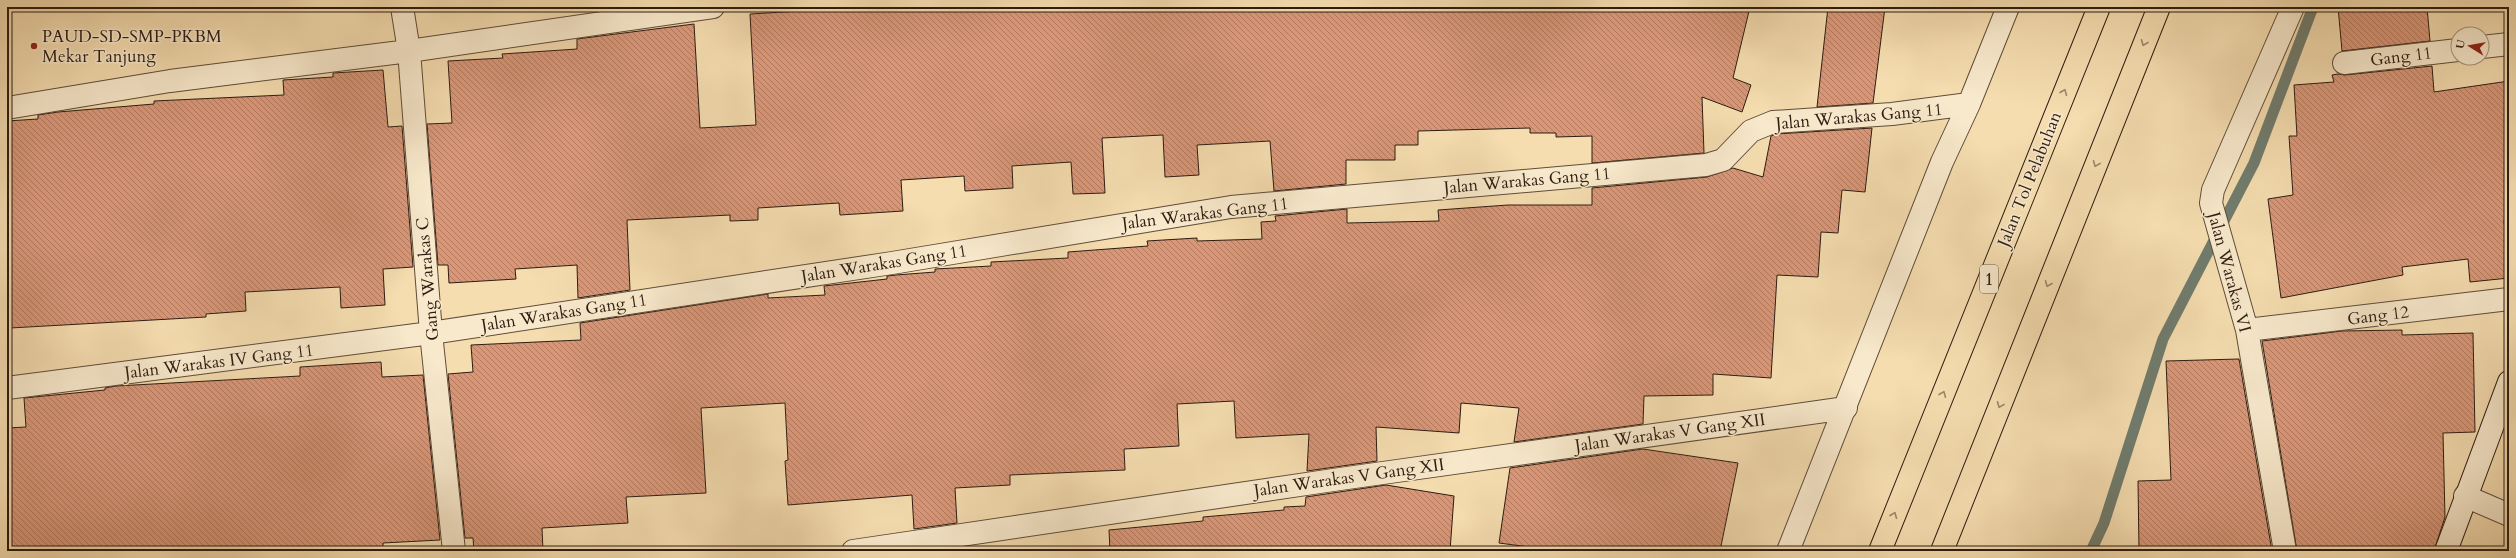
<svg xmlns="http://www.w3.org/2000/svg" width="2516" height="558" font-family="Cardo,serif">
  <defs>
    <pattern id="building-back-hatch" width="6" height="6" patternUnits="userSpaceOnUse"><rect width="6" height="6" fill="#da9778"/><path d="M-1 5l2 2M0 0l6 6M5-1l2 2" fill="none" stroke="#b17a61"/></pattern>
  </defs>
  <rect width="100%" height="100%" fill="#f5ddb0"/>
  <filter id="stains"><feTurbulence type="fractalNoise" baseFrequency=".005" numOctaves="4"/><feColorMatrix values="0 0 0 0 .2 0 0 0 0 .09 0 0 0 0 .02 0 0 0 .5 -.17"/></filter>
  <radialGradient id="worn" r=".72"><stop offset=".6" stop-color="#630" stop-opacity="0"/><stop offset="1" stop-color="#630" stop-opacity=".3"/></radialGradient>
  <g fill="none" stroke-linecap="round" stroke-linejoin="round">
    <path stroke="#707c6e" stroke-width="11" d="M 2091,551 L 2104,523 L 2163,339 L 2254,163 L 2313,7"/>
  </g>
  <path fill="url(#building-back-hatch)" stroke="#2d1c11" d="M 867,7 L 1299,7 L 1300,10 L 1379,7 L 1750,7 L 1733,78 L 1751,85 L 1742,112 L 1702,97 L 1704,153 L 1592,163 L 1592,136 L 1556,137 L 1556,133 L 1530,133 L 1530,128 L 1418,131 L 1418,145 L 1395,145 L 1395,160 L 1346,160 L 1346,184 L 1274,191 L 1270,141 L 1197,145 L 1199,175 L 1165,177 L 1163,135 L 1102,138 L 1105,193 L 1073,194 L 1071,162 L 1012,166 L 1013,188 L 965,191 L 964,176 L 901,180 L 903,211 L 840,215 L 839,203 L 758,208 L 758,220 L 730,221 L 730,215 L 627,220 L 630,290 L 578,298 L 577,265 L 515,269 L 516,279 L 449,283 L 448,265 L 438,265 L 427,124 L 452,123 L 448,61 L 503,58 L 502,54 L 577,49 L 577,39 L 694,24 L 700,128 L 756,125 L 750,14 Z
    M 1828,7 L 1885,7 L 1873,103 L 1817,107 Z
    M 2338,7 L 2427,7 L 2430,41 L 2342,51 Z
    M 2432,66 L 2434,92 L 2509,81 L 2509,219 L 2504,220 L 2509,278 L 2470,282 L 2468,259 L 2402,267 L 2403,275 L 2281,298 L 2268,199 L 2293,195 L 2289,136 L 2297,136 L 2294,85 L 2334,82 L 2332,75 L 2338,74 L 2345,75 Z
    M 383,70 L 388,127 L 402,126 L 413,267 L 383,269 L 385,305 L 341,308 L 340,287 L 245,292 L 246,311 L 206,314 L 206,317 L 10,328 L 7,280 L 7,121 L 38,119 L 38,115 L 58,112 L 154,104 L 154,101 L 284,95 L 283,80 L 333,77 L 333,73 Z
    M 1872,128 L 1865,192 L 1842,190 L 1838,233 L 1821,232 L 1818,277 L 1777,275 L 1771,378 L 1713,374 L 1713,395 L 1644,396 L 1643,424 L 1514,442 L 1519,408 L 1461,403 L 1459,433 L 1376,427 L 1377,461 L 1307,471 L 1309,434 L 1236,438 L 1234,401 L 1177,404 L 1179,446 L 1124,449 L 1125,470 L 1010,475 L 1010,485 L 955,488 L 957,523 L 914,529 L 912,495 L 788,505 L 785,461 L 788,460 L 785,403 L 701,408 L 706,493 L 626,497 L 628,523 L 542,528 L 543,551 L 474,551 L 473,538 L 465,538 L 448,374 L 473,372 L 471,345 L 581,340 L 580,323 L 768,294 L 768,298 L 825,295 L 824,286 L 887,279 L 887,276 L 896,275 L 935,272 L 935,269 L 991,266 L 991,262 L 1068,258 L 1068,252 L 1148,246 L 1147,241 L 1197,238 L 1197,241 L 1262,239 L 1261,222 L 1276,221 L 1275,216 L 1347,209 L 1347,223 L 1439,221 L 1438,210 L 1508,205 L 1592,205 L 1592,188 L 1707,177 L 1733,168 L 1763,177 L 1771,136 L 1776,134 Z
    M 2402,330 L 2402,335 L 2473,333 L 2475,432 L 2443,433 L 2445,517 L 2434,551 L 2297,551 L 2262,341 L 2342,331 Z
    M 2239,359 L 2272,551 L 2139,551 L 2138,481 L 2171,480 L 2166,361 Z
    M 381,362 L 382,377 L 423,375 L 440,540 L 383,543 L 383,551 L 7,551 L 7,428 L 26,427 L 24,398 L 105,390 L 105,388 L 116,386 L 300,376 L 300,367 Z
    M 1643,449 L 1738,463 L 1720,551 L 1559,551 L 1499,543 L 1510,468 Z
    M 1386,485 L 1454,496 L 1450,551 L 1110,551 L 1109,530 L 1203,521 L 1203,517 L 1284,510 L 1284,507 L 1305,506 L 1306,497 Z"/>
  <g fill="none" stroke-linecap="round" stroke-linejoin="round">
    <g stroke="#5f4c39" stroke-width="24">
      <path id="street" d="M 402,7 L 409,51 L 431,333 L 454,551
        M 2482,47 L 2509,44
        M 2344,63 L 2458,50
        M 7,108 L 170,81 L 409,51 L 713,7
        M 2247,330 L 2509,299
        M 7,388 L 431,333 L 892,263 L 1231,207 L 1706,165 L 1723,160 L 1751,131 L 1773,122 L 1892,114 L 1969,104
        M 2465,496 L 2509,515
        M 853,551 L 1340,479 L 1846,408
        M 1788,551 L 1942,162 L 1969,104 L 2008,7
        M 2285,551 L 2247,330 L 2211,203 L 2213,190 L 2293,7"/>
    </g>
    <g stroke="#2d1c11" stroke-width="24">
      <path id="secondary" d="M 2446,551 L 2509,382"/>
    </g>
    <g stroke="#2d1c11" stroke-width="24">
      <path id="highway" d="M 1880,551 L 2099,7
        M 1942,551 L 2159,7"/>
    </g>
    <use href="#street" stroke="#f8e9cc" stroke-width="22"/>
    <use href="#secondary" stroke="#f8e9cc" stroke-width="22"/>
    <use href="#highway" stroke="#f5ddb0" stroke-width="22"/>
  </g>
  <defs><path id="oneway-chevron" d="M-2-3.5L2.5 0L-2 3.5" fill="none" stroke-width="1.6" stroke-linecap="round" stroke-linejoin="round"/></defs>
  <g stroke="#9b8668">
    <use href="#oneway-chevron" transform="translate(2144 43) rotate(112)"/>
    <use href="#oneway-chevron" transform="translate(2064 92) rotate(-68)"/>
    <use href="#oneway-chevron" transform="translate(2096 164) rotate(112)"/>
    <use href="#oneway-chevron" transform="translate(2048 284) rotate(112)"/>
    <use href="#oneway-chevron" transform="translate(1943 394) rotate(-68)"/>
    <use href="#oneway-chevron" transform="translate(2000 405) rotate(112)"/>
    <use href="#oneway-chevron" transform="translate(1894 515) rotate(-68)"/>
  </g>
  <circle fill="#8f2418" stroke="#f8e9cc" stroke-width="1.5" cx="34" cy="46" r="4"/>
  <g text-anchor="middle" stroke-width="3" stroke-linejoin="round" paint-order="stroke">
    <rect fill="#f8e9cc" stroke="#6a5a49" stroke-width="1" x="1980" y="265" width="18" height="28" rx="3"/>
    <g font-size="16" font-weight="bold" fill="#2d1c11">
      <text x="1989" y="285">1</text>
    </g>
    <g font-size="17" fill="#2d1c11" stroke="#f8e9cc" text-anchor="start">
      <text x="42" y="42">PAUD-SD-SMP-PKBM<tspan x="42" dy="20">Mekar Tanjung</tspan></text>
    </g>
    <g font-size="17" fill="#2d1c11" stroke="#f8e9cc">
      <text transform="translate(2401 56) rotate(-7)" y="6">Gang 11</text>
      <text transform="translate(1859 116) rotate(-5)" y="6">Jalan Warakas Gang 11</text>
      <text transform="translate(2029 179) rotate(-68)" y="6">Jalan Tol Pelabuhan</text>
      <text transform="translate(1527 180) rotate(-5)" y="6">Jalan Warakas Gang 11</text>
      <text transform="translate(1205 213) rotate(-7)" y="6">Jalan Warakas Gang 11</text>
      <text transform="translate(884 263) rotate(-9)" y="6">Jalan Warakas Gang 11</text>
      <text transform="translate(2230 272) rotate(75)" y="6">Jalan Warakas VI</text>
      <text transform="translate(427 279) rotate(-95)" y="6">Gang Warakas C</text>
      <text transform="translate(564 312) rotate(-9)" y="6">Jalan Warakas Gang 11</text>
      <text transform="translate(2378 315) rotate(-7)" y="6">Gang 12</text>
      <text transform="translate(219 361) rotate(-7)" y="6">Jalan Warakas IV Gang 11</text>
      <text transform="translate(1670 432) rotate(-8)" y="6">Jalan Warakas V Gang XII</text>
      <text transform="translate(1349 477) rotate(-8)" y="6">Jalan Warakas V Gang XII</text>
    </g>
  </g>
  <rect width="2516" height="558" fill="none" stroke="#f5ddb0" stroke-width="24"/>
  <rect x="8" y="8" width="2500" height="542" fill="none" stroke="#2d1c11" stroke-width="2"/>
  <rect x="12" y="12" width="2492" height="534" fill="none" stroke="#2d1c11"/>
  <g transform="translate(2470 46) rotate(281)"><circle r="19" fill="#f8e9cc" stroke="#a79781"/>
  <path d="M0-3L7 15L0 10L-7 15Z" fill="#8f2418"/>
  <text y="-6" font-size="11" font-weight="bold" text-anchor="middle" fill="#2d1c11">U</text>
  </g>
  <rect width="100%" height="100%" filter="url(#stains)"/>
  <rect width="100%" height="100%" fill="url(#worn)"/>
</svg>
